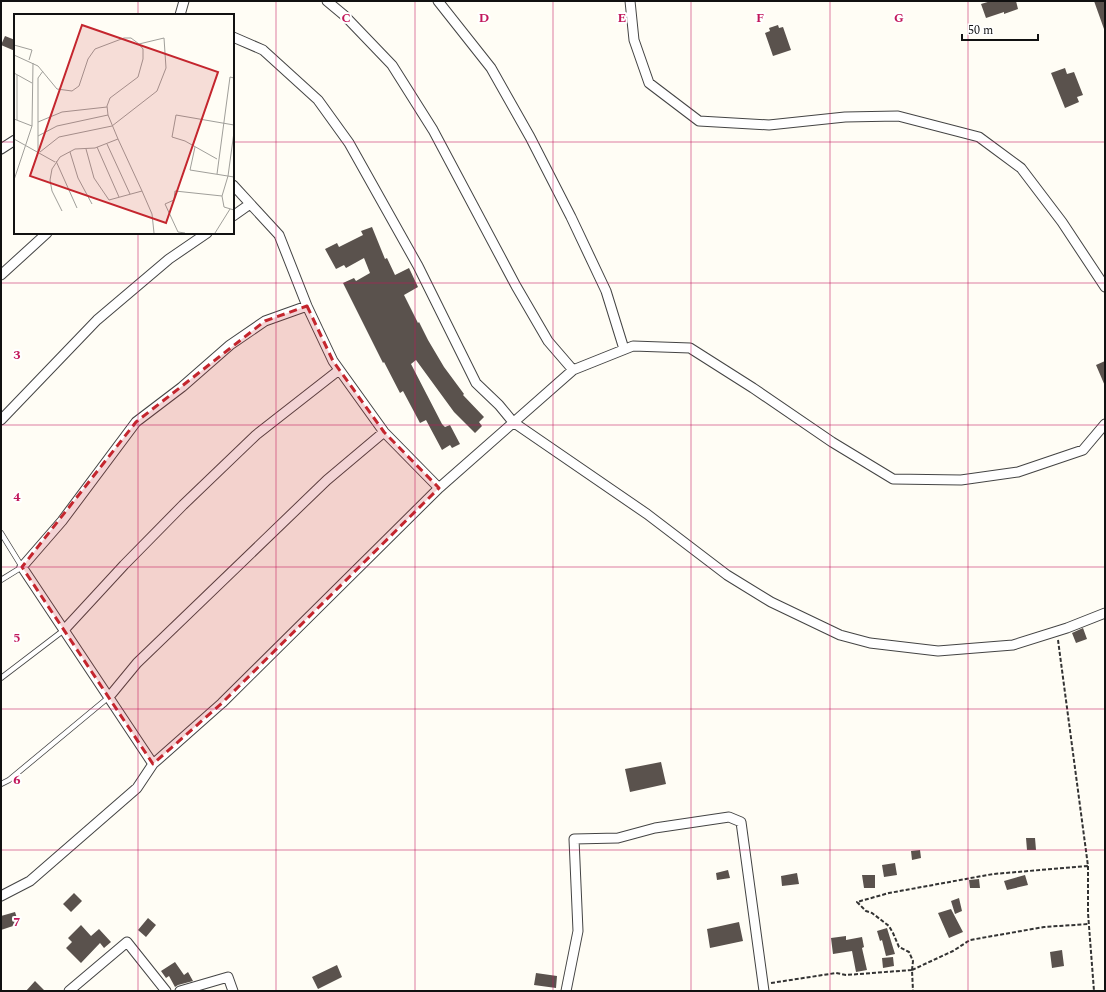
<svg xmlns="http://www.w3.org/2000/svg" width="1106" height="992" font-family="Spectral,serif">
  <rect width="100%" height="100%" fill="#fffdf5"/>
  <path fill="#5a524d" d="M 991,1 L 1016,1 L 1018,9 L 1004,14 L 1004,12 L 986,18 L 981,4 Z
    M 1094,1 L 1105,1 L 1105,29 L 1104,29 Z
    M 778,25 L 779,28 L 783,27 L 791,50 L 773,56 L 765,33 L 770,31 L 769,28 Z
    M 5,36 L 15,40 L 15,51 L 1,45 Z
    M 1065,68 L 1067,74 L 1074,72 L 1083,95 L 1077,97 L 1079,102 L 1065,108 L 1051,73 Z
    M 372,227 L 385,259 L 387,258 L 395,275 L 409,268 L 418,287 L 404,295 L 418,323 L 419,322 L 428,340 L 444,367 L 464,394 L 463,395 L 484,417 L 479,422 L 482,426 L 475,433 L 454,412 L 416,360 L 411,364 L 442,424 L 445,427 L 450,425 L 460,444 L 452,448 L 450,445 L 442,450 L 426,420 L 420,423 L 403,391 L 400,393 L 384,362 L 383,363 L 343,283 L 354,278 L 356,281 L 370,273 L 364,258 L 346,268 L 344,265 L 336,269 L 325,249 L 337,243 L 339,247 L 363,235 L 361,231 Z
    M 1105,361 L 1105,386 L 1096,365 Z
    M 1083,628 L 1087,639 L 1076,643 L 1072,633 Z
    M 661,762 L 666,784 L 630,792 L 625,769 Z
    M 1026,838 L 1035,838 L 1036,850 L 1027,850 Z
    M 920,850 L 921,858 L 912,860 L 911,851 Z
    M 895,863 L 897,875 L 884,877 L 882,865 Z
    M 728,870 L 730,878 L 717,880 L 716,873 Z
    M 797,873 L 799,884 L 782,886 L 781,876 Z
    M 862,875 L 875,875 L 875,888 L 864,888 Z
    M 1025,875 L 1028,885 L 1007,890 L 1004,881 Z
    M 979,879 L 980,888 L 970,888 L 969,880 Z
    M 74,893 L 82,901 L 71,912 L 63,904 Z
    M 959,898 L 962,911 L 955,914 L 951,901 Z
    M 951,909 L 963,932 L 949,938 L 938,913 Z
    M 15,912 L 19,924 L 1,930 L 1,916 Z
    M 148,918 L 156,925 L 146,937 L 138,930 Z
    M 739,922 L 743,941 L 710,948 L 707,929 Z
    M 81,925 L 91,936 L 99,929 L 111,942 L 104,948 L 100,943 L 81,963 L 66,948 L 72,942 L 68,938 Z
    M 887,928 L 895,954 L 886,956 L 882,940 L 880,941 L 877,931 Z
    M 846,936 L 846,940 L 862,937 L 864,947 L 862,948 L 867,970 L 856,972 L 852,951 L 833,954 L 831,938 Z
    M 1062,950 L 1064,966 L 1052,968 L 1050,952 Z
    M 893,957 L 894,966 L 883,968 L 882,958 Z
    M 175,962 L 184,975 L 188,972 L 193,981 L 178,985 L 175,987 L 169,976 L 166,978 L 161,971 Z
    M 337,965 L 342,977 L 318,989 L 312,977 Z
    M 536,973 L 557,976 L 556,988 L 534,985 Z
    M 35,981 L 45,991 L 26,991 Z"/>
  <g fill="none" stroke-linecap="round" stroke-linejoin="round">
    <g stroke="#444" stroke-width="6">
      <path id="lane" d="M 1,533 L 22,567 L 1,580
        M 1,678 L 64,630
        M 1,784 L 9,780 L 109,697"/>
    </g>
    <g stroke="#444" stroke-width="11">
      <path id="street" d="M 327,1 L 345,16 L 392,65 L 433,130 L 516,286 L 548,341 L 573,370
        M 438,1 L 491,68 L 530,137 L 571,217 L 606,291 L 624,349
        M 630,1 L 634,40 L 649,83 L 699,121 L 769,125 L 845,117 L 898,116 L 979,137 L 1021,168 L 1062,222 L 1105,287
        M 180,15 L 184,1
        M 233,37 L 263,50 L 318,100 L 349,143 L 418,266 L 476,383 L 499,405 L 513,422 L 647,514 L 727,575 L 771,602 L 840,635 L 870,643 L 938,651 L 1013,645 L 1067,628 L 1105,613
        M 1,149 L 15,140
        M 233,216 L 250,204
        M 1,275 L 47,233
        M 1,420 L 97,320 L 169,259 L 207,233
        M 439,488 L 573,370 L 633,346 L 690,348 L 753,388 L 832,442 L 893,479 L 961,480 L 1018,472 L 1083,450 L 1105,424
        M 64,630 L 124,565 L 183,505 L 256,435 L 339,370
        M 109,697 L 137,663 L 327,480 L 384,432
        M 153,764 L 222,703 L 439,488 L 384,432 L 333,361 L 307,306 L 279,235 L 233,185
        M 1,896 L 30,881 L 137,788 L 153,764 L 22,567 L 62,521 L 136,422 L 182,387 L 230,345 L 265,321 L 307,306
        M 69,991 L 127,942 L 166,991
        M 180,991 L 228,977 L 233,991
        M 566,991 L 578,931 L 574,839 L 618,838 L 655,828 L 729,817 L 741,822 L 764,991"/>
    </g>
    <path stroke="#333" stroke-width="2" stroke-dasharray="4 2" stroke-linecap="butt" d="M 1058,640 L 1088,866 L 1088,913 L 1094,991
      M 912,970 L 913,961 L 909,952 L 899,947 L 893,933 L 889,926 L 872,913 L 866,911 L 857,902 L 889,893 L 993,874 L 1088,866
      M 912,970 L 953,951 L 970,940 L 1044,927 L 1089,924
      M 771,983 L 836,973 L 846,975 L 912,970 L 913,991"/>
    <use href="#lane" stroke="#fff" stroke-width="4.5"/>
    <use href="#street" stroke="#fff" stroke-width="9"/>
  </g>
  <path fill="#c4262e" fill-opacity="0.2" stroke="#c4262e" stroke-width="3" stroke-dasharray="8 5" stroke-linejoin="round" d="M 307,306 L 333,361 L 384,432 L 439,488 L 222,703 L 153,764 L 22,567 L 136,422 L 265,321 Z"/>
  <path fill="none" stroke="#c2185b" stroke-width="1" stroke-opacity="0.55" d="M 138,1 L 138,15M 276,1 L 276,991M 415,1 L 415,991M 553,1 L 553,991M 691,1 L 691,991M 830,1 L 830,991M 968,1 L 968,991M 1,142 L 15,142M 233,142 L 1105,142M 138,233 L 138,991M 1,283 L 1105,283M 1,425 L 1105,425M 1,567 L 1105,567M 1,709 L 1105,709M 1,850 L 1105,850"/>
  <g transform="translate(14 14)">
    <rect width="220" height="220" fill="#fffdf5"/>
    <path fill="none" stroke="#a09f9a" stroke-width="1" d="M 0,31 L 18,36 L 15,46M 0,41 L 24,52 L 43,75 L 58,77 L 65,72 L 74,45 L 81,35 L 110,24 L 117,24 L 125,30 L 129,35 L 129,45 L 124,63 L 96,84 L 93,92 L 94,101 L 104,125M 0,59 L 18,69M 0,105 L 18,112M 3,106 L 3,61M 24,108 L 48,98 L 93,93M 220,118 L 214,162 L 208,182 L 210,193 L 220,196M 24,122 L 43,112 L 94,101M 0,125 L 41,148M 93,130 L 116,180M 83,133 L 105,183M 181,133 L 176,156 L 220,163M 72,135 L 80,164 L 95,186 L 128,177 L 138,200 L 140,219M 24,137 L 24,64 L 29,57M 26,138 L 45,123 L 98,112 L 143,77 L 152,54 L 150,24 L 125,30M 56,138 L 64,164 L 78,190M 203,145 L 171,127 L 158,123 L 162,101 L 220,111M 42,147 L 63,194M 203,160 L 216,63 L 220,64M 0,166 L 18,112 L 19,49M 48,197 L 38,177 L 36,166 L 38,155 L 46,143 L 61,135 L 81,134 L 104,125 L 128,177M 171,219 L 164,218 L 151,190 L 160,186 L 161,177 L 208,182M 201,219 L 216,195"/>
    <path fill="#c4262e" fill-opacity="0.15" stroke="#c4262e" stroke-width="2" d="M 68,11 L 204,58 L 152,209 L 16,162 Z"/>
    <rect width="220" height="220" fill="none" stroke="#111" stroke-width="2"/>
  </g>
  <g font-size="13" text-anchor="middle" font-weight="bold" fill="#c2185b" stroke="#fff" stroke-width="4" stroke-linejoin="round" paint-order="stroke">
    <text x="346" y="22">C</text>
    <text x="484" y="22">D</text>
    <text x="622" y="22">E</text>
    <text x="760" y="22">F</text>
    <text x="899" y="22">G</text>
    <text x="17" y="359">3</text>
    <text x="17" y="501">4</text>
    <text x="17" y="642">5</text>
    <text x="17" y="784">6</text>
    <text x="17" y="926">7</text>
  </g>
  <rect width="1106" height="992" fill="none" stroke="#111111" stroke-width="4"/>
  <path d="M962 34v6h76v-6" fill="none" stroke="#111111" stroke-width="2"/>
  <text x="968" y="34" font-size="12" fill="#111111" stroke="#ffffff" stroke-width="3" paint-order="stroke">50 m</text>
</svg>
